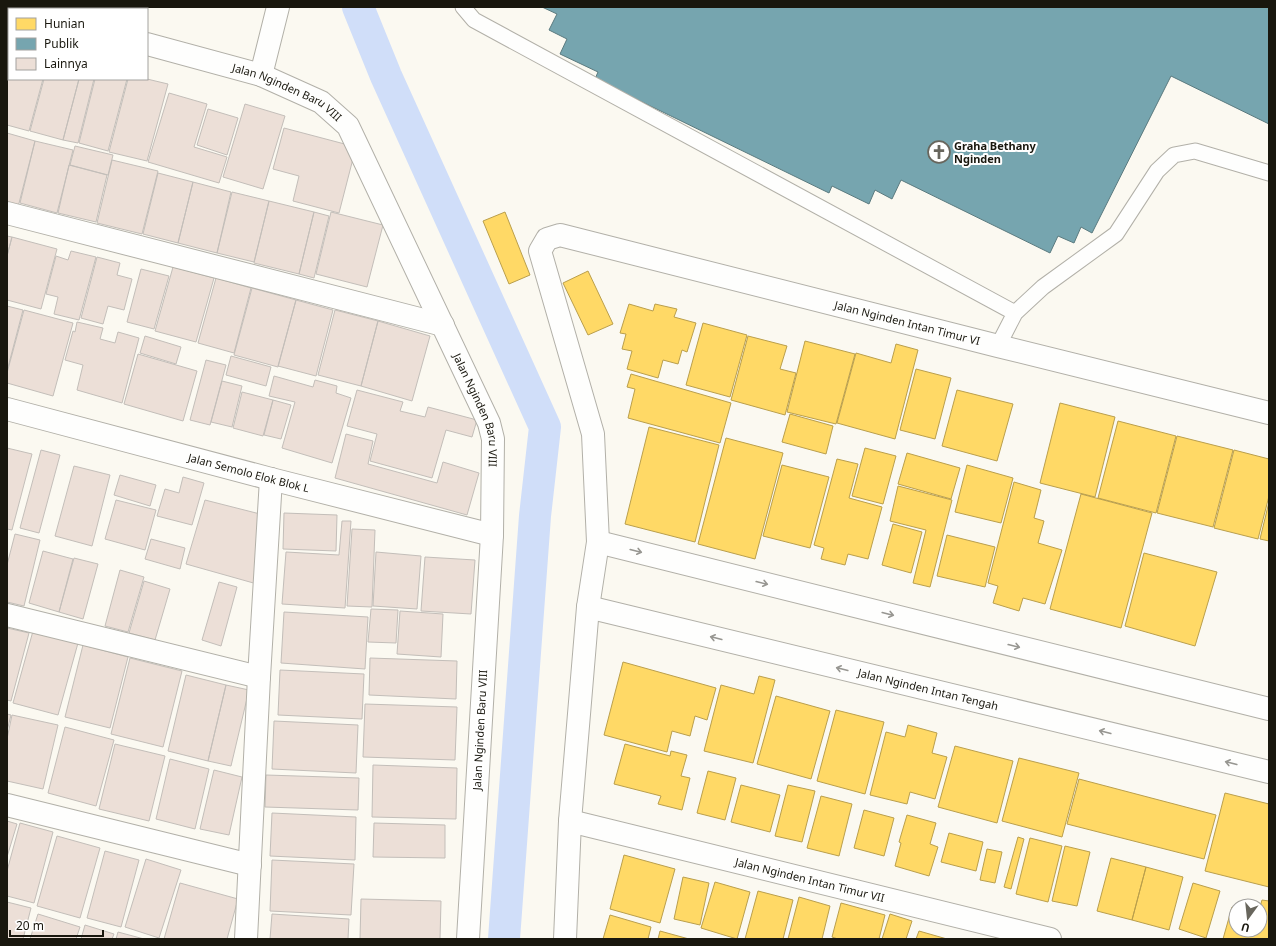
<svg xmlns="http://www.w3.org/2000/svg" width="1276" height="946" font-family="'Noto Sans',sans-serif">
  <rect width="100%" height="100%" fill="#fbf9f1"/>
  <path fill="#ffd966" stroke="#ba9f4c" d="M 505,212 L 530,275 L 509,284 L 483,221 Z
    M 588,271 L 613,324 L 588,335 L 563,283 Z
    M 629,304 L 653,311 L 655,304 L 677,309 L 674,317 L 696,323 L 687,352 L 682,350 L 678,364 L 663,360 L 658,378 L 627,369 L 632,351 L 622,349 L 626,334 L 620,333 Z
    M 703,323 L 747,335 L 730,397 L 686,385 Z
    M 748,336 L 787,346 L 780,369 L 796,373 L 785,415 L 731,400 Z
    M 805,341 L 855,354 L 836,424 L 787,412 Z
    M 896,344 L 918,350 L 895,439 L 837,423 L 856,353 L 891,363 Z
    M 916,369 L 951,378 L 935,439 L 900,430 Z
    M 631,374 L 731,403 L 720,443 L 628,418 L 635,389 L 627,387 Z
    M 957,390 L 1013,404 L 997,461 L 942,446 Z
    M 1060,403 L 1115,417 L 1095,497 L 1040,483 Z
    M 790,414 L 833,426 L 826,454 L 782,442 Z
    M 1118,421 L 1176,436 L 1156,513 L 1098,498 Z
    M 649,427 L 719,445 L 695,542 L 625,524 Z
    M 1177,436 L 1233,450 L 1213,527 L 1157,513 Z
    M 726,438 L 783,453 L 755,559 L 698,544 Z
    M 865,448 L 896,456 L 883,504 L 852,496 Z
    M 1234,450 L 1269,459 L 1269,496 L 1258,539 L 1214,528 Z
    M 907,453 L 960,468 L 951,499 L 898,484 Z
    M 837,459 L 858,464 L 849,498 L 882,507 L 868,559 L 848,554 L 845,565 L 821,559 L 824,548 L 814,545 Z
    M 782,465 L 829,477 L 810,548 L 763,536 Z
    M 967,465 L 1013,478 L 1001,523 L 955,512 Z
    M 1014,482 L 1041,490 L 1034,518 L 1044,521 L 1038,543 L 1062,550 L 1045,604 L 1023,598 L 1019,611 L 993,603 L 998,586 L 988,583 Z
    M 898,486 L 952,500 L 930,587 L 913,583 L 926,530 L 890,521 Z
    M 1081,494 L 1152,513 L 1121,628 L 1050,609 Z
    M 1269,502 L 1269,541 L 1260,539 Z
    M 893,524 L 922,532 L 911,573 L 882,565 Z
    M 947,535 L 995,547 L 985,587 L 937,576 Z
    M 1144,553 L 1217,572 L 1195,646 L 1125,626 Z
    M 623,662 L 716,688 L 707,720 L 695,716 L 690,736 L 672,731 L 667,752 L 604,735 Z
    M 759,676 L 775,680 L 753,763 L 704,751 L 721,685 L 754,694 Z
    M 776,696 L 830,711 L 811,779 L 757,764 Z
    M 836,710 L 884,722 L 865,794 L 817,781 Z
    M 908,725 L 937,733 L 932,753 L 947,757 L 935,799 L 910,792 L 907,804 L 870,795 L 886,732 L 905,737 Z
    M 625,744 L 670,756 L 671,751 L 687,755 L 681,776 L 690,778 L 682,810 L 658,804 L 661,796 L 614,784 Z
    M 955,746 L 1013,761 L 997,823 L 938,807 Z
    M 1019,758 L 1079,773 L 1062,837 L 1002,821 Z
    M 708,771 L 736,778 L 725,820 L 697,813 Z
    M 1079,779 L 1216,815 L 1204,859 L 1067,824 Z
    M 741,785 L 780,795 L 770,832 L 731,822 Z
    M 788,785 L 815,791 L 802,842 L 775,836 Z
    M 1225,793 L 1269,804 L 1269,887 L 1205,871 Z
    M 821,796 L 852,804 L 839,856 L 807,848 Z
    M 864,810 L 894,818 L 884,856 L 854,848 Z
    M 907,815 L 936,823 L 930,844 L 938,847 L 929,876 L 895,866 L 901,843 L 899,842 Z
    M 949,833 L 983,842 L 976,871 L 941,862 Z
    M 1018,837 L 1024,839 L 1011,889 L 1004,887 Z
    M 1030,838 L 1062,846 L 1048,902 L 1016,894 Z
    M 1065,846 L 1090,852 L 1077,906 L 1052,901 Z
    M 987,849 L 1002,852 L 995,883 L 980,880 Z
    M 624,855 L 675,869 L 660,923 L 610,909 Z
    M 1111,858 L 1146,867 L 1132,920 L 1097,911 Z
    M 1146,867 L 1183,877 L 1169,930 L 1132,920 Z
    M 683,877 L 709,883 L 700,925 L 674,919 Z
    M 715,882 L 750,892 L 737,939 L 701,928 Z
    M 1193,883 L 1220,891 L 1206,938 L 1179,929 Z
    M 758,891 L 793,900 L 783,939 L 745,939 Z
    M 799,897 L 830,906 L 822,939 L 788,939 Z
    M 1262,900 L 1269,901 L 1269,937 L 1268,939 L 1223,939 L 1232,907 L 1236,909 L 1236,930 L 1260,930 L 1260,907 Z
    M 841,903 L 885,915 L 879,939 L 838,939 L 832,937 Z
    M 890,914 L 912,921 L 906,939 L 882,939 Z
    M 610,915 L 651,927 L 648,939 L 603,939 Z
    M 660,931 L 689,939 L 658,939 Z
    M 919,931 L 947,939 L 916,939 Z"/>
  <path fill="#76a5af" stroke="#5a7a7f" d="M 542,7 L 1269,7 L 1269,124 L 1171,76 L 1092,233 L 1081,227 L 1074,243 L 1058,236 L 1050,253 L 901,180 L 892,199 L 875,190 L 869,204 L 832,186 L 829,193 L 595,79 L 598,72 L 560,54 L 567,39 L 549,30 L 557,14 Z"/>
  <g fill="none" stroke-linecap="round" stroke-linejoin="round">
    <path stroke="#d0def9" stroke-width="32" d="M 358,7 L 386,76 L 545,427 L 535,516 L 504,939"/>
  </g>
  <path fill="#ecdfd7" stroke="#c3beb9" d="M 9,47 L 9,79 L 43,79 L 29,131 L 7,125 L 7,55 Z
    M 44,79 L 79,79 L 63,140 L 30,131 Z
    M 79,79 L 94,79 L 78,143 L 63,140 Z
    M 95,79 L 127,79 L 108,151 L 79,143 Z
    M 128,79 L 147,79 L 168,84 L 147,161 L 109,152 Z
    M 169,93 L 207,104 L 194,147 L 227,157 L 219,183 L 148,162 Z
    M 245,104 L 285,116 L 263,189 L 223,177 Z
    M 208,109 L 238,118 L 227,155 L 197,145 Z
    M 284,128 L 356,147 L 339,213 L 293,201 L 299,176 L 273,169 Z
    M 7,133 L 35,141 L 18,207 L 7,204 Z
    M 35,141 L 73,150 L 57,213 L 20,203 Z
    M 75,146 L 113,155 L 108,175 L 70,165 Z
    M 112,160 L 158,171 L 142,234 L 97,223 Z
    M 69,165 L 107,175 L 96,222 L 58,213 Z
    M 158,173 L 193,182 L 178,243 L 143,234 Z
    M 193,182 L 231,192 L 217,253 L 178,243 Z
    M 232,192 L 269,201 L 254,262 L 217,253 Z
    M 269,201 L 314,212 L 299,274 L 254,263 Z
    M 314,212 L 329,216 L 314,278 L 299,274 Z
    M 331,212 L 383,225 L 367,287 L 316,274 Z
    M 7,236 L 12,237 L 7,256 Z
    M 12,237 L 57,249 L 41,309 L 7,300 L 7,256 Z
    M 71,251 L 96,257 L 79,320 L 54,314 L 58,297 L 46,294 L 56,256 L 68,260 Z
    M 97,257 L 120,263 L 117,275 L 132,279 L 124,310 L 108,306 L 103,324 L 81,318 Z
    M 173,267 L 214,278 L 196,342 L 155,331 Z
    M 141,269 L 169,276 L 154,329 L 127,322 Z
    M 216,278 L 251,288 L 234,353 L 198,343 Z
    M 252,288 L 296,300 L 278,367 L 234,355 Z
    M 296,300 L 333,310 L 316,376 L 278,366 Z
    M 7,306 L 23,310 L 7,371 Z
    M 24,310 L 73,323 L 53,396 L 7,383 L 7,373 Z
    M 335,310 L 378,321 L 361,386 L 318,375 Z
    M 378,321 L 430,336 L 412,401 L 361,386 Z
    M 77,322 L 103,328 L 100,339 L 115,343 L 118,332 L 139,338 L 122,403 L 77,390 L 83,365 L 65,360 L 73,331 L 75,332 Z
    M 145,336 L 181,347 L 176,364 L 140,353 Z
    M 138,354 L 197,371 L 183,421 L 124,404 Z
    M 231,356 L 271,367 L 266,386 L 226,375 Z
    M 206,360 L 226,365 L 210,425 L 190,420 Z
    M 274,376 L 313,387 L 315,380 L 337,386 L 336,393 L 351,398 L 332,463 L 282,448 L 295,402 L 269,396 Z
    M 222,381 L 242,386 L 232,427 L 211,422 Z
    M 357,390 L 403,402 L 400,411 L 425,417 L 428,407 L 477,420 L 472,437 L 446,430 L 432,478 L 370,461 L 377,434 L 347,426 Z
    M 242,392 L 273,400 L 263,436 L 233,428 Z
    M 273,400 L 291,405 L 281,439 L 264,435 Z
    M 346,434 L 373,441 L 368,464 L 437,483 L 443,462 L 479,473 L 467,515 L 335,478 Z
    M 7,448 L 32,454 L 12,530 L 7,529 Z
    M 41,450 L 60,455 L 39,533 L 20,528 Z
    M 74,466 L 110,475 L 92,546 L 55,536 Z
    M 120,475 L 156,485 L 150,506 L 114,495 Z
    M 183,477 L 204,483 L 192,525 L 157,516 L 165,489 L 179,493 Z
    M 116,500 L 156,510 L 145,550 L 105,539 Z
    M 205,500 L 264,515 L 257,584 L 186,564 Z
    M 284,513 L 337,515 L 336,551 L 283,549 Z
    M 342,521 L 351,521 L 345,608 L 282,604 L 286,552 L 339,555 Z
    M 352,529 L 375,530 L 372,607 L 347,606 Z
    M 15,534 L 40,540 L 24,606 L 7,602 L 7,565 Z
    M 151,539 L 185,548 L 180,569 L 145,559 Z
    M 43,551 L 73,559 L 59,612 L 29,603 Z
    M 376,552 L 421,556 L 417,609 L 373,606 Z
    M 425,557 L 475,560 L 471,614 L 421,611 Z
    M 74,558 L 98,564 L 83,619 L 59,612 Z
    M 120,570 L 144,577 L 128,632 L 105,626 Z
    M 144,581 L 170,589 L 155,640 L 129,633 Z
    M 219,582 L 237,587 L 221,646 L 202,640 Z
    M 371,609 L 398,610 L 396,643 L 368,642 Z
    M 400,611 L 443,614 L 441,657 L 397,654 Z
    M 284,612 L 368,617 L 365,669 L 281,663 Z
    M 7,628 L 29,633 L 11,701 L 7,700 Z
    M 33,631 L 78,643 L 58,715 L 13,703 Z
    M 83,645 L 128,657 L 110,728 L 65,717 Z
    M 130,658 L 182,671 L 163,747 L 111,734 Z
    M 370,658 L 457,661 L 456,699 L 369,695 Z
    M 280,670 L 364,674 L 362,719 L 278,715 Z
    M 186,675 L 226,685 L 208,761 L 168,751 Z
    M 226,685 L 249,690 L 231,766 L 208,761 Z
    M 365,704 L 457,707 L 455,760 L 363,757 Z
    M 7,714 L 11,715 L 7,731 Z
    M 12,715 L 58,725 L 43,789 L 7,781 L 7,739 Z
    M 274,721 L 358,725 L 356,773 L 272,769 Z
    M 65,727 L 114,740 L 96,806 L 48,793 Z
    M 115,744 L 165,756 L 149,821 L 99,809 Z
    M 170,759 L 209,769 L 195,829 L 156,819 Z
    M 373,765 L 457,768 L 456,819 L 372,817 Z
    M 214,770 L 242,777 L 229,835 L 200,829 Z
    M 266,775 L 359,778 L 358,810 L 265,807 Z
    M 272,813 L 356,817 L 355,860 L 270,856 Z
    M 7,821 L 17,824 L 7,857 Z
    M 20,823 L 53,832 L 34,903 L 7,896 L 7,871 Z
    M 374,823 L 445,825 L 445,858 L 373,857 Z
    M 57,836 L 100,848 L 80,918 L 37,906 Z
    M 105,851 L 139,860 L 121,927 L 87,918 Z
    M 146,859 L 181,870 L 159,938 L 125,927 Z
    M 272,860 L 354,864 L 351,915 L 270,911 Z
    M 180,883 L 238,899 L 227,939 L 164,939 Z
    M 361,899 L 441,901 L 440,939 L 360,939 Z
    M 7,902 L 31,908 L 23,939 L 7,939 Z
    M 38,914 L 80,927 L 76,939 L 30,939 Z
    M 272,914 L 349,919 L 348,939 L 270,939 Z
    M 85,925 L 114,934 L 112,939 L 81,939 Z
    M 118,932 L 144,939 L 116,939 Z"/>
  <g fill="none" stroke-linecap="round" stroke-linejoin="round">
    <g stroke="#b2b0a8" stroke-width="17">
      <path id="service" d="M 463,7 L 474,20 L 1015,313
        M 998,346 L 1015,313 L 1043,287 L 1116,234 L 1157,171 L 1174,155 L 1195,151 L 1269,173"/>
    </g>
    <g stroke="#b2b0a8" stroke-width="24">
      <g id="minor">
        <path d="M 8,7 L 15,9"/>
        <path id="s1" d="M 147,44 L 261,75 L 321,102 L 348,126 L 489,423 L 493,439 L 492,535 L 468,939"/>
        <path d="M 261,75 L 278,7"/>
        <path d="M 7,213 L 443,325"/>
        <path id="s2" d="M 7,409 L 271,479 L 492,535"/>
        <path d="M 598,542 L 1269,709"/>
        <path id="s3" d="M 588,607 L 1269,772"/>
        <path d="M 7,615 L 259,677"/>
        <path d="M 7,805 L 250,865"/>
        <path id="s4" d="M 570,821 L 1050,939"/>
        <path d="M 246,939 L 259,677 L 271,479"/>
        <path id="s5" d="M 565,939 L 570,821 L 588,607 L 598,542 L 593,434 L 540,251 L 547,239 L 560,235 L 998,346 L 1269,413"/>
      </g>
    </g>
    <use href="#service" stroke="#fefefd" stroke-width="15"/>
    <use href="#minor" stroke="#fefefd" stroke-width="22"/>
  </g>
  <defs><path id="oneway-shaft" d="M-6 0H5M1.5-3L5.5 0L1.5 3" fill="none" stroke-width="1.6" stroke-linecap="round" stroke-linejoin="round"/></defs>
  <g stroke="#979691">
    <use href="#oneway-shaft" transform="translate(636 551) rotate(14)"/>
    <use href="#oneway-shaft" transform="translate(762 583) rotate(14)"/>
    <use href="#oneway-shaft" transform="translate(888 614) rotate(14)"/>
    <use href="#oneway-shaft" transform="translate(716 638) rotate(-166)"/>
    <use href="#oneway-shaft" transform="translate(1014 646) rotate(14)"/>
    <use href="#oneway-shaft" transform="translate(842 669) rotate(-166)"/>
    <use href="#oneway-shaft" transform="translate(1105 732) rotate(-166)"/>
    <use href="#oneway-shaft" transform="translate(1231 763) rotate(-166)"/>
  </g>
  <defs>
    <g id="church-ring" transform="scale(1.15)"><circle r="9.5" fill="#fff" stroke="#68665d" stroke-width="1.5"/><path d="M-1.2-6h2.4v3.5h3.3v2.4h-3.3V6h-2.4V-.1h-3.3v-2.4h3.3Z" fill="#68665d"/></g>
  </defs>
  <g fill-rule="evenodd">
    <use href="#church-ring" x="939" y="152"/>
  </g>
  <g text-anchor="middle" stroke-width="4" stroke-linejoin="round" paint-order="stroke">
    <g font-size="11" fill="#19170e" stroke="#fff">
      <text dy="4" stroke="none"><textPath href="#s1" startOffset="149">Jalan Nginden Baru VIII</textPath></text>
      <text dy="4" stroke="none"><textPath href="#s5" startOffset="1083">Jalan Nginden Intan Timur VI</textPath></text>
      <text dy="4" stroke="none"><textPath href="#s1" startOffset="533">Jalan Nginden Baru VIII</textPath></text>
      <text dy="4" stroke="none"><textPath href="#s2" startOffset="250">Jalan Semolo Elok Blok L</textPath></text>
      <text dy="4" stroke="none"><textPath href="#s3" startOffset="350">Jalan Nginden Intan Tengah</textPath></text>
      <text transform="translate(480 730) rotate(-87)" y="4">Jalan Nginden Baru VIII</text>
      <text dy="4" stroke="none"><textPath href="#s4" startOffset="247">Jalan Nginden Intan Timur VII</textPath></text>
    </g>
    <g font-size="11" font-weight="bold" fill="#19170e" stroke="#fff" text-anchor="start">
      <text x="954" y="150">Graha Bethany<tspan x="954" dy="13">Nginden</tspan></text>
    </g>
  </g>
  <rect width="1276" height="946" fill="none" stroke="#19170e" stroke-width="16"/>
  <rect x="8" y="8" width="140" height="72" fill="#ffffff" stroke="#a3a29f"/>
  <rect x="16" y="18" width="20" height="12" fill="#ffd966" stroke="#a3a29f"/>
  <text x="44" y="28" font-size="12" fill="#19170e">Hunian</text>
  <rect x="16" y="38" width="20" height="12" fill="#76a5af" stroke="#a3a29f"/>
  <text x="44" y="48" font-size="12" fill="#19170e">Publik</text>
  <rect x="16" y="58" width="20" height="12" fill="#ecdfd7" stroke="#a3a29f"/>
  <text x="44" y="68" font-size="12" fill="#19170e">Lainnya</text>
  <g transform="translate(1248 918) rotate(195)"><circle r="19" fill="#ffffff" stroke="#a3a29f"/>
  <path d="M0-3L7 15L0 10L-7 15Z" fill="#68665d"/>
  <text y="-6" font-size="11" font-weight="bold" text-anchor="middle" fill="#19170e">U</text>
  </g>
  <path d="M10 930v6h93v-6" fill="none" stroke="#19170e" stroke-width="2"/>
  <text x="16" y="930" font-size="12" fill="#19170e" stroke="#ffffff" stroke-width="3" paint-order="stroke">20 m</text>
</svg>
